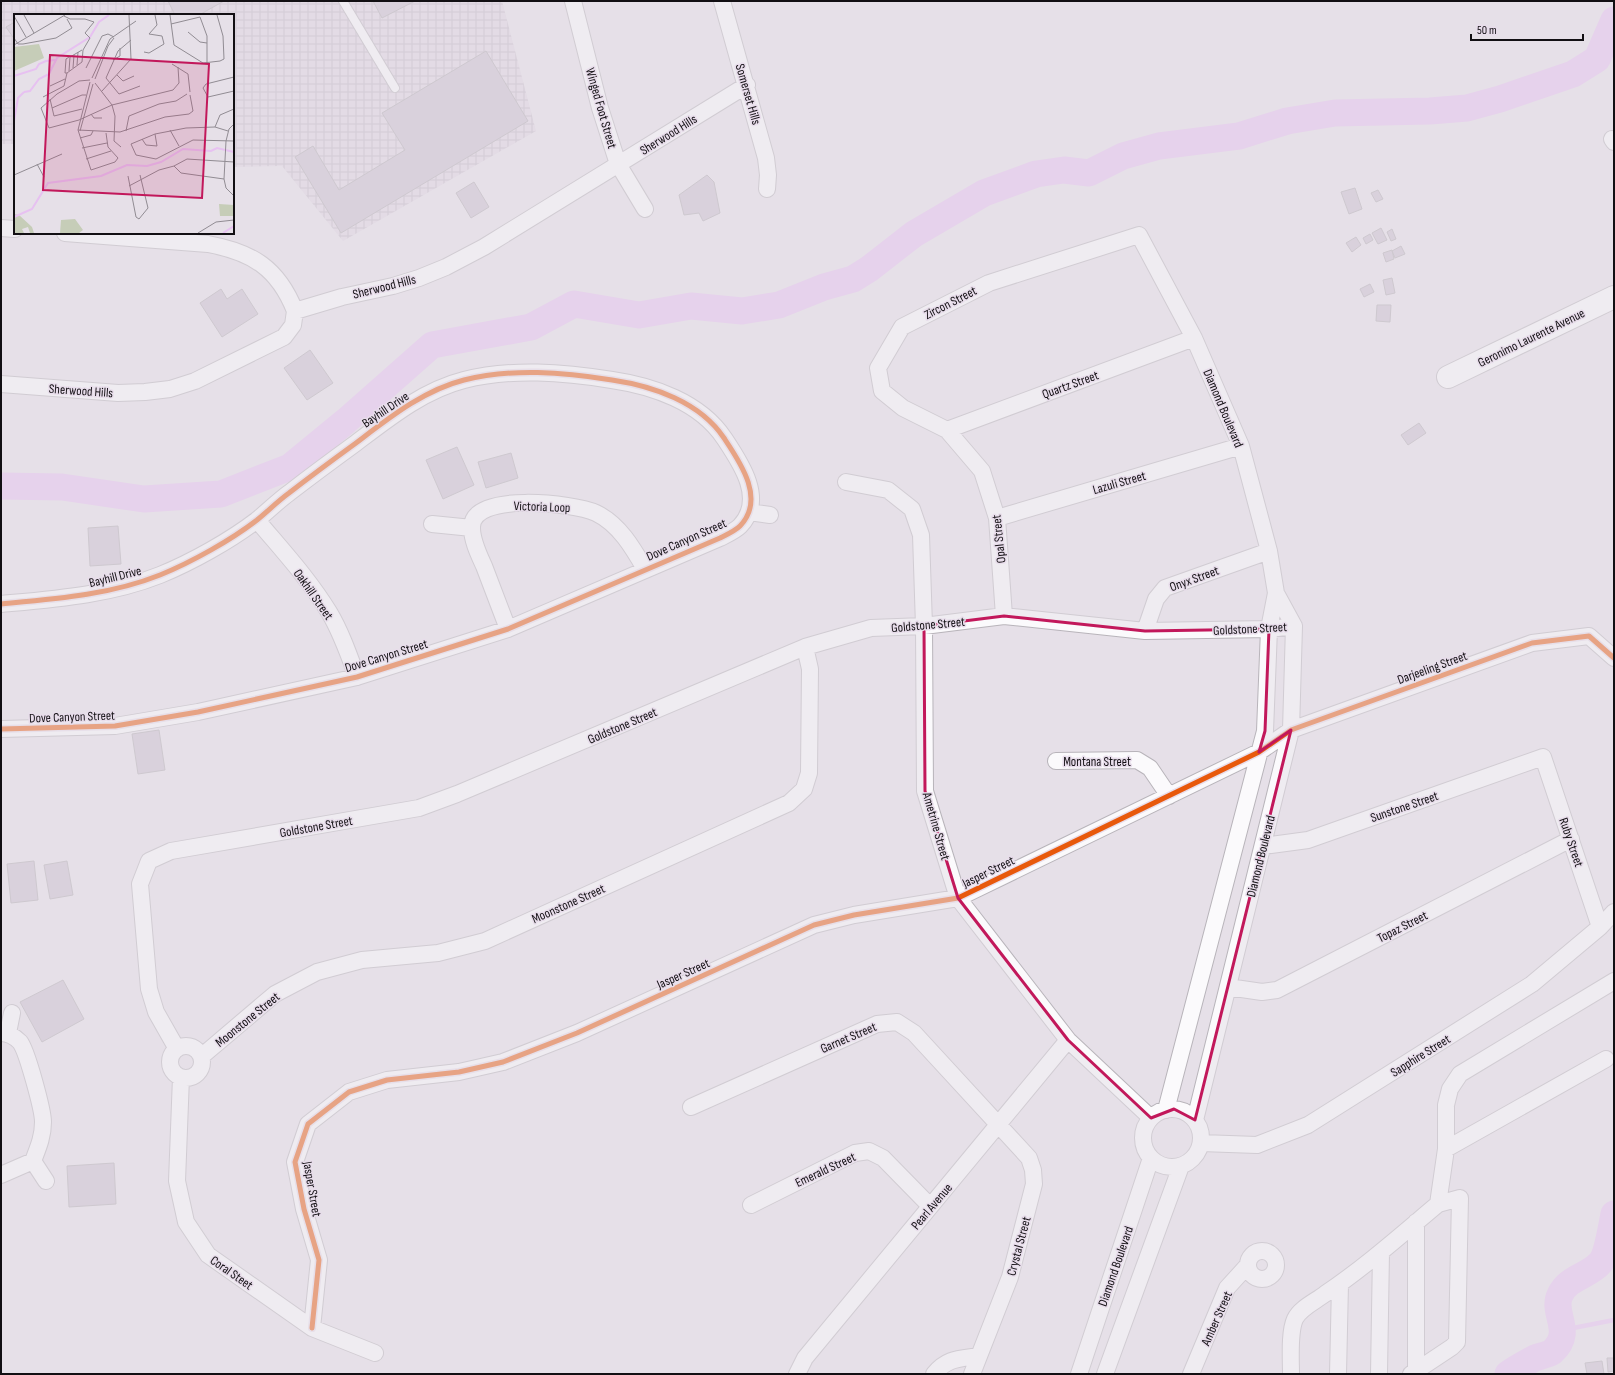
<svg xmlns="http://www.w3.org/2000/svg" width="1615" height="1375" font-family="'Sofia Sans Condensed',sans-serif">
  <defs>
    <pattern id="industrial-grid" width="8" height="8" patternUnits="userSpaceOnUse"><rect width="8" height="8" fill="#dfd4e2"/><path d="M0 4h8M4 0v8" fill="none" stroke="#beb5c1"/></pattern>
  </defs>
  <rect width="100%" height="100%" fill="#e6e0e8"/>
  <path fill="url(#industrial-grid)" d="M 1,1 L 502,1 L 536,131 L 343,241 L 282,166 L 233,167 L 233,15 L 15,15 L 15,144 L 1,144 Z"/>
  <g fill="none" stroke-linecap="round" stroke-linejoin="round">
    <path stroke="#e7c1f1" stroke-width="4.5" d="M 1563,1330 L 1614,1320"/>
    <path stroke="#e7c1f1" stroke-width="27" d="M 1,486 L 62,487 L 144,499 L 221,494 L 290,467 L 346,421 L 432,345 L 531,327 L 574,304 L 639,315 L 691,306 L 742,311 L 779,305 L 824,287 L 853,279 L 869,269 L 914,234 L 984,193 L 1036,174 L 1064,170 L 1089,173 L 1123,156 L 1159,146 L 1239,136 L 1287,121 L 1335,113 L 1430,111 L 1467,108 L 1500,99 L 1573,74 L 1597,59 L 1614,20
      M 1508,1374 C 1516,1368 1526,1363 1535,1358 C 1540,1356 1547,1355 1552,1352 C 1575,1332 1551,1313 1560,1295 C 1568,1277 1589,1276 1600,1263 C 1607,1256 1612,1224 1614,1214"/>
  </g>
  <path fill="#cabece" stroke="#b1acb2" d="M 168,1 L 224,1 L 199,15 L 175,15 Z
    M 373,1 L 415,1 L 382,18 Z
    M 13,23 L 15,26 L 15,40 L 6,27 Z
    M 486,51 L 528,121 L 341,233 L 295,157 L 313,146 L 339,190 L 405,150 L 382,113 Z
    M 707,175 L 714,182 L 720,213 L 703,221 L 699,213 L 684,215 L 679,195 Z
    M 474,182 L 489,207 L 471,218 L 456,193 Z
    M 1355,188 L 1362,209 L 1349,214 L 1341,192 Z
    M 1378,190 L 1383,199 L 1376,202 L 1371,193 Z
    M 1381,228 L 1387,240 L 1378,244 L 1372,233 Z
    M 1392,229 L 1396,239 L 1391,241 L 1387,232 Z
    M 1370,234 L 1373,240 L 1366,244 L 1363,238 Z
    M 1356,237 L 1361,245 L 1352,252 L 1346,243 Z
    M 1401,246 L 1405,254 L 1395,258 L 1392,251 Z
    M 1392,250 L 1394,259 L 1386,262 L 1383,253 Z
    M 1392,278 L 1395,293 L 1386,295 L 1383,280 Z
    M 1370,284 L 1374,292 L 1364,297 L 1360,289 Z
    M 221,289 L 227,299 L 242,289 L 258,314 L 222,337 L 200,303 Z
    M 1377,305 L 1391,305 L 1390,322 L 1376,321 Z
    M 310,350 L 333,383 L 307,400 L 284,368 Z
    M 1419,423 L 1426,433 L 1408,445 L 1401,435 Z
    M 457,447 L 474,485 L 443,499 L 426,460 Z
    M 511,453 L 518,478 L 486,488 L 478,462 Z
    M 118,526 L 121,564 L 90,566 L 88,528 Z
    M 159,730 L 165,770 L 138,774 L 132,734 Z
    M 34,861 L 38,900 L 11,903 L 7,864 Z
    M 67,861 L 73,895 L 50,899 L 44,865 Z
    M 63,980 L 84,1019 L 42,1042 L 20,1002 Z
    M 114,1163 L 116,1204 L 69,1207 L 67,1166 Z
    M 1607,1358 L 1614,1358 L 1614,1371 L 1608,1372 Z
    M 1602,1361 L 1604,1374 L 1587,1374 L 1585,1363 Z"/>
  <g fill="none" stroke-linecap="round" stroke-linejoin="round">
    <g stroke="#b8b4ba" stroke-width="10">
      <path id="lane" d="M 343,1 L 395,88"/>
    </g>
    <g stroke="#b8b4ba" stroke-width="18">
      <path id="street" d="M 573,1 L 600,108 L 618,164 L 645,209
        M 722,1 L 766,158 L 768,175 L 767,189
        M 1612,139 L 1614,142
        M 1,228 L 15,229
        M 65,233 L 208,244 C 252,252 278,268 295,311
        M 295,311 L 342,297 L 393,286 L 419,278 L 446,267 L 484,247 L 747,85
        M 1,384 L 118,393 L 145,392 L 170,389 L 195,381 L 284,337 L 293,325 L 295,311
        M 947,430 L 1194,338
        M 846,482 L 888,490 L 912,509 L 921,535 L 924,626 L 925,791 L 958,898 L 1068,1040 L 1151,1118
        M 749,512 L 770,515
        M 997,518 L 1241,446
        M 257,520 C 282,550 309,579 329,612 C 341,632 349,655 357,677
        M 432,524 L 472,528
        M 1,604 C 55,599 110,595 160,575 C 192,562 231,540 257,520 C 268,511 278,501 289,493 C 311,476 334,459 356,443 C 389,418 424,390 464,380 C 512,368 563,372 612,380 C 653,386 700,402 724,438 C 740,462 766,499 740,526 C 735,531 726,535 720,538 L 508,629 L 357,677 L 198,712 L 115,726 L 1,729
        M 1004,616 L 997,518 L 982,471 L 947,430 L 903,408 L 882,391 L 878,368 L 902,327 L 989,283 L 1139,235 L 1194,338 L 1241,446 L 1269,551 L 1276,593 L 1294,626 L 1291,730 L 1195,1120
        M 508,629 C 500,608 492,587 484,566 C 479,555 472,541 472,528 C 470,491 574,503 596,513 C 619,524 633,548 645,569
        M 1145,631 L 1156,599 L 1165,588 L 1269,551
        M 1056,761 L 1137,760 L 1150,768 L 1169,796
        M 1263,846 L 1308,840 L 1543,757 L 1600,927
        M 1228,987 L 1262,992 L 1277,990 L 1571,839
        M 1,1033 C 8,1033 15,1037 20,1042 C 27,1051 43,1110 43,1122 C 43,1137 38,1148 33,1161 L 1,1175
        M 8,1033 L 12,1013
        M170 1062a16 16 0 1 1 32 0a16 16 0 1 1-32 0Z
        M 177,1049 L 156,1012 L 149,989 L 140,884 L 149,861 L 171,851 L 419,808 L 457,794 L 805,647 L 871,628 L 924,626 L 1004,616 L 1145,631 L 1269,629 L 1294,626
        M 202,1056 L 275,994 L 317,972 L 362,960 L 438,953 L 485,941 L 789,803 L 804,789 L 809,773 L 810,669 L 805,647
        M 181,1077 L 177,1181 L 186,1222 L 208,1255 L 312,1328 L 375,1353
        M 691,1107 L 877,1024 L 897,1022 L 914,1033 L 1029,1158 L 1033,1170 L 1034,1184 L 1010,1277 L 972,1374
        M1143 1138a29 29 0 1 1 58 0a29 29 0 1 1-58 0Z
        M 1166,1110 L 1265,731 L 1269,629 L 1276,593
        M 1201,1143 L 1257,1145 L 1308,1125 L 1532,984 L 1600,927 L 1614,912
        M 1446,1149 L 1606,1059
        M 33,1161 L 46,1181
        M 751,1205 L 855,1153 L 869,1151 L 883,1158 L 930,1206
        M1248 1265a14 14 0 1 1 28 0a14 14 0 1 1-28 0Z
        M 312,1328 L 319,1260 L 304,1209 L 295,1162 L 308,1124 L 349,1092 L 387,1080 L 459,1072 L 503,1062 L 577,1033 L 814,925 L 854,915 L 958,898 L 1259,752 L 1291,730 L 1532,643 L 1589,636 L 1614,658
        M 1416,1371 L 1452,1347 L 1457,1342 L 1460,1198 L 1438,1204
        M 797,1374 L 805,1358 L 1068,1040
        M 934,1374 C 947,1358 959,1359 979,1356
        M 1079,1374 L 1151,1158
        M 1105,1374 L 1181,1166
        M 1191,1374 L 1227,1288 L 1247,1266
        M 1291,1374 C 1291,1359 1289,1332 1295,1319 C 1300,1308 1316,1301 1325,1294 C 1365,1267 1401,1235 1438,1204 L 1446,1149 L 1446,1105 L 1450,1089 L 1460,1074 L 1614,981
        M 1338,1374 L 1340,1284
        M 1379,1374 L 1381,1252
        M 1411,1374 L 1416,1371 L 1416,1222"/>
    </g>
    <g stroke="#b8b4ba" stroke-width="24">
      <path id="secondary" d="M 1448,377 L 1614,297"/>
    </g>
    <use href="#lane" stroke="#fbfafc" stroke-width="8"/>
    <use href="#street" stroke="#fbfafc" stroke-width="16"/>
    <use href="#secondary" stroke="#fbfafc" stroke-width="22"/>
    <g stroke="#e8ddeb" stroke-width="8">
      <path id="cycleway" d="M 1,604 C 55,599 110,595 160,575 C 192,562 231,540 257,520 C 268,511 278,501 289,493 C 311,476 334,459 356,443 C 389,418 424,390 464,380 C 512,368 563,372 612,380 C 653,386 700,402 724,438 C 740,462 766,499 740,526 C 735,531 726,535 720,538 L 508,629 L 357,677 L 198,712 L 115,726 L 1,729
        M 312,1328 L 319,1260 L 304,1209 L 295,1162 L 308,1124 L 349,1092 L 387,1080 L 459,1072 L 503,1062 L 577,1033 L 814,925 L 854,915 L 958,898 L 1259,752 L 1291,730 L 1532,643 L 1589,636 L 1614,658"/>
    </g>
    <use href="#cycleway" stroke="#e8590c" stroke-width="5"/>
  </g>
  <path d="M0 0H1615V1375H0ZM 1004,616 L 1145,631 L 1269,629 L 1265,731 L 1259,752 L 1291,730 L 1195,1120 L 1174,1109 L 1151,1118 L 1068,1040 L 958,898 L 925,791 L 924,626 Z" fill="#e6e0e8" fill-opacity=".55" fill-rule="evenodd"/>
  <path fill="none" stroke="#c2185b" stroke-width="3" stroke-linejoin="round" d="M 1004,616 L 1145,631 L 1269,629 L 1265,731 L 1259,752 L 1291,730 L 1195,1120 L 1174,1109 L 1151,1118 L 1068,1040 L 958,898 L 925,791 L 924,626 Z"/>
  <g text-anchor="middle" stroke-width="3" stroke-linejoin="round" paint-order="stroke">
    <g font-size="13" fill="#120f13" stroke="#e8ddeb">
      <text transform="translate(749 94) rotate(74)" y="5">Somerset Hills</text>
      <text transform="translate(602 108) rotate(74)" y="5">Winged Foot Street</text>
      <text transform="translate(668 134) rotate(-32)" y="5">Sherwood Hills</text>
      <text transform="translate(384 286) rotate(-14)" y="5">Sherwood Hills</text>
      <text transform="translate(950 302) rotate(-27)" y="5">Zircon Street</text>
      <text transform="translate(1531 337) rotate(-26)" y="5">Geronimo Laurente Avenue</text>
      <text transform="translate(1070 384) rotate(-20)" y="5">Quartz Street</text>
      <text transform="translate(81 390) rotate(4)" y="5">Sherwood Hills</text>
      <text transform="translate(1224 408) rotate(67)" y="5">Diamond Boulevard</text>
      <text transform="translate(385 409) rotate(-34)" y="5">Bayhill Drive</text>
      <text transform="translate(1119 482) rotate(-16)" y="5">Lazuli Street</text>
      <text transform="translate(542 506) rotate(2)" y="5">Victoria Loop</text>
      <text transform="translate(686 539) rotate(-24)" y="5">Dove Canyon Street</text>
      <text transform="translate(998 539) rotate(-96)" y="5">Opal Street</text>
      <text transform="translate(115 576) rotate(-14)" y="5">Bayhill Drive</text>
      <text transform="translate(1194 578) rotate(-20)" y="5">Onyx Street</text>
      <text transform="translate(314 594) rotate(55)" y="5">Oakhill Street</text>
      <text transform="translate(928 624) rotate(-5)" y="5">Goldstone Street</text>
      <text transform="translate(1250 628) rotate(-3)" y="5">Goldstone Street</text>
      <text transform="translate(386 655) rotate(-17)" y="5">Dove Canyon Street</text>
      <text transform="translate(1432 667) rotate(-20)" y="5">Darjeeling Street</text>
      <text transform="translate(72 716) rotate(-2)" y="5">Dove Canyon Street</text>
      <text transform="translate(622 725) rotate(-23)" y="5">Goldstone Street</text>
      <text x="1097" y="766">Montana Street</text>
      <text transform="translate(1404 806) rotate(-19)" y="5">Sunstone Street</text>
      <text transform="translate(316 826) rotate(-10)" y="5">Goldstone Street</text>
      <text transform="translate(937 826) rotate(74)" y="5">Ametrine Street</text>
      <text transform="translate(1572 842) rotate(71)" y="5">Ruby Street</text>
      <text transform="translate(1260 856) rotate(-76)" y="5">Diamond Boulevard</text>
      <text transform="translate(988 871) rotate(-26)" y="5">Jasper Street</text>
      <text transform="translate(568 903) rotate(-24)" y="5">Moonstone Street</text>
      <text transform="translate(1402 926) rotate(-27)" y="5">Topaz Street</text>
      <text transform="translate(683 973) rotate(-24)" y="5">Jasper Street</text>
      <text transform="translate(247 1019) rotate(-39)" y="5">Moonstone Street</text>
      <text transform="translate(848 1037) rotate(-23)" y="5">Garnet Street</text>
      <text transform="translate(1420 1055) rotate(-32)" y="5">Sapphire Street</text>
      <text transform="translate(825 1169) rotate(-25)" y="5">Emerald Street</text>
      <text transform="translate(313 1189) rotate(80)" y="5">Jasper Street</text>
      <text transform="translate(931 1206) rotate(-50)" y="5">Pearl Avenue</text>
      <text transform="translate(1018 1246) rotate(-75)" y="5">Crystal Street</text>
      <text transform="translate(1115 1266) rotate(-71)" y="5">Diamond Boulevard</text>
      <text transform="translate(232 1272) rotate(35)" y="5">Coral Steet</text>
      <text transform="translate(1216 1318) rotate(-66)" y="5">Amber Street</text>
    </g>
  </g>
  <g transform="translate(14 14)">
    <rect width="220" height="220" fill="#e6e0e8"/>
    <path d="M 205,190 L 220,191 L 220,202 L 206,202 ZM 0,200 L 5,201 L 18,213 L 20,219 L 16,219 L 14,213 L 8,215 L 10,219 L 0,219 ZM 61,205 L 69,216 L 65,219 L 46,219 L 47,206 Z" fill="#c6cdb8"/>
    <path d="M 25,30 L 30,44 L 0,57 L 0,33 Z" fill="#c6cdb8"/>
    <path fill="none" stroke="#e7c1f1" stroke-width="2" d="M 0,62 L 22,55 L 25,50 L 32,47 L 41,46M 10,78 L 16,77 L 25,65 L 35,60 L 43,44 L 76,23 L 85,8 L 95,1M 0,107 L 4,84 L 10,78M 0,203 L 18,195 L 34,169 L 87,162 L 113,151 L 133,152 L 147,148 L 169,135 L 197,137 L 203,134 L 220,138M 209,219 L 220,212"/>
    <path fill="none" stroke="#918c93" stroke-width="1" d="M 10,1 L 20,19M 156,1 L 160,31 L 189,49 L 206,47 L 210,45 L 209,22 L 203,1M 0,2 L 12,23M 157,10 L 186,3 L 193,22 L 193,49M 174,18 L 186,28 L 193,29M 0,24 L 4,30 L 9,30 L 42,24 L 58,14 L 53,5M 117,26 L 104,37 L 92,64 L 105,80 L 126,72M 0,31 L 51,1M 130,38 L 135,39 L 150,30 L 148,22 L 135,20 L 143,11 L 141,1M 99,46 L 106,42 L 106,34M 158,50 L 174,60 L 176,78M 63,51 L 64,38M 59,54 L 60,41M 72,54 L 88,22 L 94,20 L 100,23M 55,57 L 56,43 L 68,36M 53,59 L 51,59 L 52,45 L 55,43M 103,61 L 109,67 L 120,62M 220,63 L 192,70 L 189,74 L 194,83 L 220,77M 78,64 L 96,25 L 122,7M 81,65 L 94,32 L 100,24M 76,66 L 65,67 L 43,80 L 27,94 L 35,114 L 65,106 L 98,91 L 159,76 L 165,69 L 164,53M 76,68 L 64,116 L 77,156 L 101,148 L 104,144 L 94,133 L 92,119M 81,69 L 98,91 L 101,102 L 100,127 L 107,133M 36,72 L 51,65M 88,77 L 117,45 L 115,1M 29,83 L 50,72 L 53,59 L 68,48 L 69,36 L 76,24 L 71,19 L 80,8 L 71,5 L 56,5 L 50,2M 36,85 L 40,102 L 68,95M 38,94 L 68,81 L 72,81M 77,100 L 80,104 L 88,104M 220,110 L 215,115 L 212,127 L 210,165 L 212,174 L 220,182M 201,113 L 206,101 L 220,95M 64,116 L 106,118 L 151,103 L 175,100 L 179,97 L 176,81M 156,116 L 165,132M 66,117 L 79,70M 112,117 L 115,102 L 145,90 L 162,87 L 173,80M 66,124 L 77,121 L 79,117M 128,125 L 132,131 L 143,132 L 141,120M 117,130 L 122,141 L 142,145 L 179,126 L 220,127M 117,130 L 141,120 L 172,114 L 201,113 L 214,117M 68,134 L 93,129M 72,145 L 97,137M 23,150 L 30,163M 160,152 L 167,159 L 210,165M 0,161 L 48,140M 114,162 L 122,203 L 125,205 L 134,194 L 126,161M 115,172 L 145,156 L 160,152 L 173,145 L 220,148M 184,219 L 202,208 L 220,206"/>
    <path fill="#c2185b" fill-opacity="0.15" stroke="#c2185b" stroke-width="2" d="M 36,41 L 195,50 L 188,184 L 29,176 Z"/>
    <rect width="220" height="220" fill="none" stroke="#120f13" stroke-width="2"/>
  </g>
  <rect width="1615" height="1375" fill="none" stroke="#120f13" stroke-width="4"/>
  <path d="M1471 34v6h112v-6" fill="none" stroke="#120f13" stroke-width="2"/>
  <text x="1477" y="34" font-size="12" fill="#120f13" stroke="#e8ddeb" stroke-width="3" paint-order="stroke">50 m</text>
</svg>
